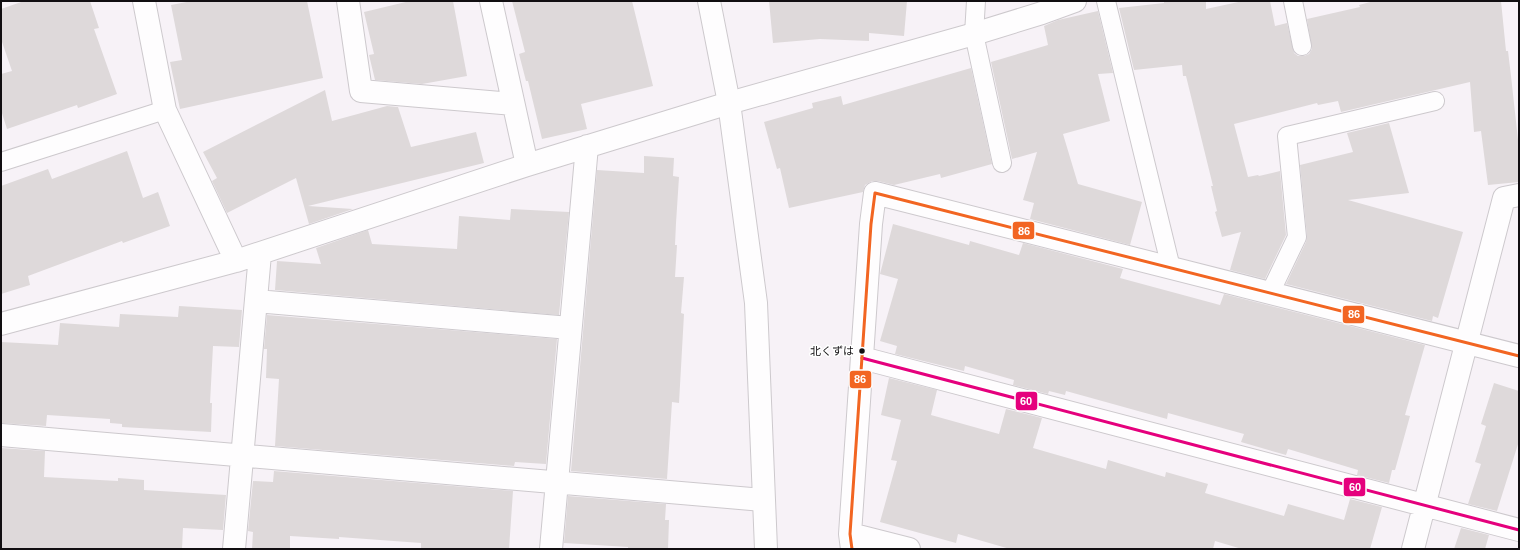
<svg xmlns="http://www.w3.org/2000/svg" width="1520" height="550" font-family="Helvetica,'Noto Sans JP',sans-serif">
  <rect width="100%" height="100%" fill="#f7f2f7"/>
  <path fill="#ded9da" d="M 24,1 L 90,1 L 99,28 L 94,29 L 117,94 L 78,108 L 77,105 L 7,129 L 1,110 L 1,74 L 12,71 L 1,39 L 1,9 Z
    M 192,1 L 307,1 L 323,78 L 180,109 L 170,62 L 182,60 L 171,5 Z
    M 410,1 L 453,1 L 467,76 L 422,84 L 375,80 L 369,55 L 374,54 L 364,12 Z
    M 512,1 L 632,1 L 653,86 L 581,104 L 587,129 L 542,139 L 528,81 L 526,81 L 519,54 L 525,52 Z
    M 769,1 L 907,1 L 904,36 L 869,33 L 869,41 L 820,39 L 773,43 Z
    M 1164,1 L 1206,1 L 1206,9 L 1243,1 L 1270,1 L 1275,26 L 1287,23 L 1294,53 L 1298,56 L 1304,56 L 1309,54 L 1312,49 L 1307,19 L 1360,7 L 1359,5 L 1374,1 L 1501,1 L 1506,51 L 1508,51 L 1511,76 L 1519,149 L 1519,182 L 1488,185 L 1481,131 L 1474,132 L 1470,82 L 1341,112 L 1338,101 L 1318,105 L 1317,103 L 1234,124 L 1248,177 L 1258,175 L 1259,176 L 1280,171 L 1286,235 L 1265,279 L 1230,270 L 1241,232 L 1222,237 L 1215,212 L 1217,211 L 1211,186 L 1213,186 L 1186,76 L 1183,76 L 1182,65 L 1134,70 L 1119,8 L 1164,3 Z
    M 1098,11 L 1113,73 L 1098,74 L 1110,121 L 1063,134 L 1078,184 L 1142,202 L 1130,245 L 1030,219 L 1034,203 L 1023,200 L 1037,152 L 1012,159 L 991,62 L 1048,45 L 1044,26 L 1058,20 Z
    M 971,68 L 992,164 L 941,178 L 940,174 L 894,185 L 878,181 L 872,181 L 865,185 L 863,192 L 789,208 L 780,168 L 777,169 L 764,122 L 813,108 L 812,103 L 841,96 L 843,105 Z
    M 325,90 L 332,121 L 387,106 L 398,107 L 411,147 L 476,132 L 484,163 L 308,206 L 353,209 L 309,224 L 296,178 L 227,213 L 212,181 L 217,178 L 203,152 Z
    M 1389,123 L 1409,193 L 1348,200 L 1463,232 L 1438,318 L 1433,316 L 1432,321 L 1286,284 L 1306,242 L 1307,236 L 1300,165 L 1353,152 L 1347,133 Z
    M 127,151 L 143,198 L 158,192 L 170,226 L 123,243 L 122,241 L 28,276 L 30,285 L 1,294 L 1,186 L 48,169 L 52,179 Z
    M 644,156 L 674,158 L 673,176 L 679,177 L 676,223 L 675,245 L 677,245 L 675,277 L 684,277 L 681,313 L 684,314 L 679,403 L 672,402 L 667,479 L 571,471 L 597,170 L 644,173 Z
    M 511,209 L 569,212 L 559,315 L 275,290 L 277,261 L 321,264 L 316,248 L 368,230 L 372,244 L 457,249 L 459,216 L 510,220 Z
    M 893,224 L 969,245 L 970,241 L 1019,255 L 1023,243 L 1123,269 L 1120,278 L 1220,305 L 1224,294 L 1425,345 L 1405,415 L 1410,416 L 1395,470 L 1392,470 L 1389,483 L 1357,475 L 1358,470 L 1288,449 L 1286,455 L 1241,442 L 1244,434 L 1168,413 L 1167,419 L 1066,391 L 1065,395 L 1049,391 L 1048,394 L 1013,385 L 1014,380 L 965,366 L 964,371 L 895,354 L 897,346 L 880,341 L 898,279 L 880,274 Z
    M 179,306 L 242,310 L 239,347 L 213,346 L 210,403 L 212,403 L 211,432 L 122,427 L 122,424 L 110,423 L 110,419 L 47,415 L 46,426 L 1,423 L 1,342 L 58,345 L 60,323 L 119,327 L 120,314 L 178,317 Z
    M 267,315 L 557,339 L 546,464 L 515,462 L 514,466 L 275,446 L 279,379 L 266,378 L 267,349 L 264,349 Z
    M 889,378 L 937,390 L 931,415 L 999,434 L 1006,409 L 1042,418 L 1033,448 L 1106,469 L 1108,460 L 1165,477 L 1166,472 L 1208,484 L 1205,493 L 1284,516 L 1288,504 L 1344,520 L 1350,499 L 1382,507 L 1370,549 L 1242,549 L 1215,541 L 1213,549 L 1010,549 L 958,534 L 956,543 L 880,522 L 897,461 L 891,460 L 901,420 L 881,415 Z
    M 1494,383 L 1519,391 L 1519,441 L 1497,511 L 1468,504 L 1481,464 L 1475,462 L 1486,426 L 1481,424 Z
    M 1,448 L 45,451 L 44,477 L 118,481 L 118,478 L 144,480 L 144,490 L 226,495 L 223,530 L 183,528 L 182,549 L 1,549 Z
    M 274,471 L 513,491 L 509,549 L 421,549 L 421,543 L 339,537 L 339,539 L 290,536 L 290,549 L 252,549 L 253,532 L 248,531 L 253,481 L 273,482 Z
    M 568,496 L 666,504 L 665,520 L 669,520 L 668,549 L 628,549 L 628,547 L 564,543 Z
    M 1461,528 L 1489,535 L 1485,549 L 1454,549 Z"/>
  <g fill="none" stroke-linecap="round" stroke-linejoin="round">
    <g stroke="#cdc9cd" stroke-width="20">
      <path id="lane" d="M 976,1 L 974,34 L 1002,163
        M 1106,1 L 1171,268
        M 1293,1 L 1302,46
        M 1,162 L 165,110
        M 1270,293 L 1297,237 L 1287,136 L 1435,101"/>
    </g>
    <g stroke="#cdc9cd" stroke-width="24">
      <path id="street" d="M 144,1 L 165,110 L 236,261
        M 348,1 L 361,91 L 513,104
        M 491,1 L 527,165
        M 256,301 L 570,328
        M 1,324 L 236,261 L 527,165 L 729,103 L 974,34 L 1042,13 L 1075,1
        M 862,358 L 1519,530
        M 1,435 L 763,500
        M 850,534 L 909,549
        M 234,549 L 260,254
        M 551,549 L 587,146
        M 852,549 L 850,534 L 871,224 L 875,193 L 1519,356
        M 1413,549 L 1504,198 L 1519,195"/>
    </g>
    <g stroke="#cdc9cd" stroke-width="24">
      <path id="secondary" d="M 709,1 L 729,103 L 756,303 L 766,549"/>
    </g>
    <use href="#lane" stroke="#fefdfe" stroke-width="18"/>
    <use href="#street" stroke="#fefdfe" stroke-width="22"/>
    <use href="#secondary" stroke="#fefdfe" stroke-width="22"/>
    <g stroke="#fff" stroke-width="6">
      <path id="bus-1" d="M 862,358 L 1519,530"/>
    </g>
    <g stroke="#fff" stroke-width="6">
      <path id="bus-2" d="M 852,549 L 850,534 L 871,224 L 875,193 L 1519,356"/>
    </g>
    <use href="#bus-1" stroke="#e5007d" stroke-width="3"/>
    <use href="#bus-2" stroke="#f26522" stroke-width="3"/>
  </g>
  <circle fill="#110e11" stroke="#fff" stroke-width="1.5" cx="862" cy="351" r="3.5"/>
  <g text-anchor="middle" stroke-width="3" stroke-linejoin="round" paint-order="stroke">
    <g font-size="11" fill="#110e11" stroke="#fff" text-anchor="end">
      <text x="854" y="355">北くずは</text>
    </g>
  </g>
  <g stroke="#fff" stroke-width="1.5">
    <rect x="1012" y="221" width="23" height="19" rx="4" fill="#f26522"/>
    <rect x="1342" y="305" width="23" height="19" rx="4" fill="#f26522"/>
    <rect x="849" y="370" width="23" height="19" rx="4" fill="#f26522"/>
    <rect x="1015" y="391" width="23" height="20" rx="4" fill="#e5007d"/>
    <rect x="1343" y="477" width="23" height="20" rx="4" fill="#e5007d"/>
  </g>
  <g font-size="11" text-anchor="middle" font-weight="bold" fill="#fff">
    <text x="1024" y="235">86</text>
    <text x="1354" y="318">86</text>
    <text x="860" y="383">86</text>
    <text x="1026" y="405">60</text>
    <text x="1355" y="491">60</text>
  </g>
  <rect width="1520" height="550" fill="none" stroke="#110e11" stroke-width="4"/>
</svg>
